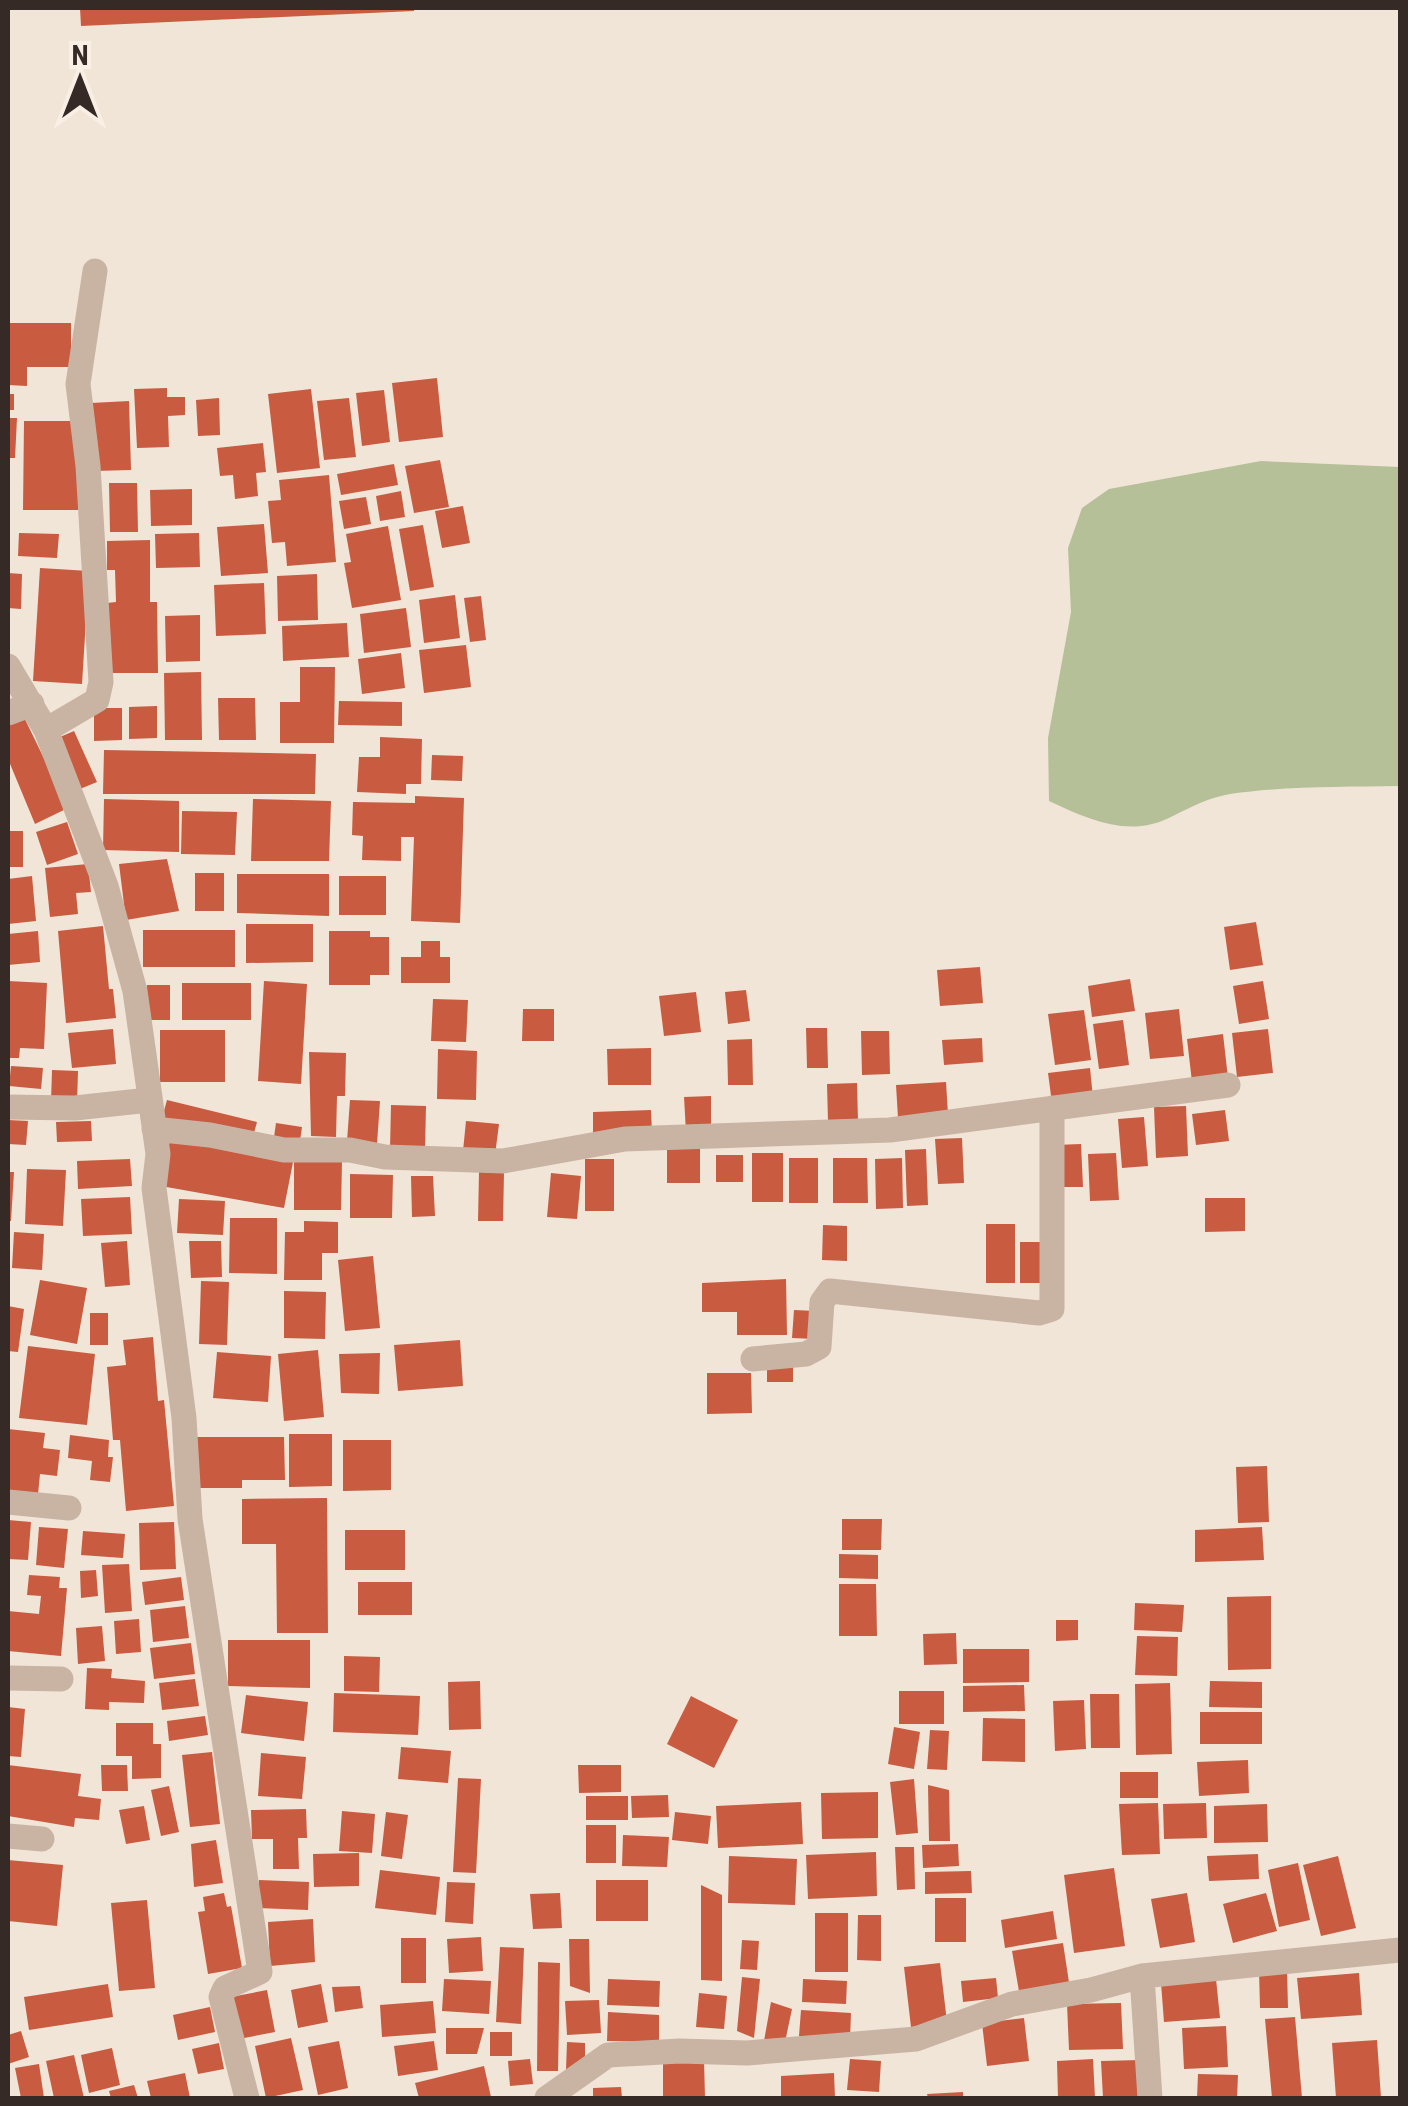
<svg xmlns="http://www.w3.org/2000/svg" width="1408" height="2106" font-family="'Roboto Condensed',sans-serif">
  <rect width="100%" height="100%" fill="#f1e5d8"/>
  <path fill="#b5c098" d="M 1261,461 L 1400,467 L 1400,786 C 1344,787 1286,786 1230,794 C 1208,798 1193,806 1173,816 C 1130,839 1090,820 1049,801 L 1048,738 L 1071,612 L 1068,548 L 1082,508 L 1109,489 Z"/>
  <path fill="#c85b40" d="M 80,8 L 414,8 L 414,11 L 81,26 Z
    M 8,323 L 71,323 L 71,367 L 27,367 L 27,386 L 8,385 Z
    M 437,378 L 443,437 L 399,442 L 392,383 Z
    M 167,388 L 167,397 L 185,397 L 185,415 L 168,416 L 169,447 L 137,448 L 134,389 Z
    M 311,389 L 320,468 L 277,473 L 268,394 Z
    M 384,390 L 390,442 L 362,446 L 356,393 Z
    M 8,394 L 14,394 L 14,410 L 8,410 Z
    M 219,398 L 220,435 L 198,436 L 196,400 Z
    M 349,398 L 356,457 L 324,460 L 317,401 Z
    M 129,401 L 131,470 L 94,471 L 91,403 Z
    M 8,418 L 17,418 L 15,458 L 8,458 Z
    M 24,421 L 79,421 L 78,510 L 23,510 Z
    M 263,443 L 266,472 L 256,473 L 258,496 L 235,499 L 233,475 L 220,476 L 217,448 Z
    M 440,460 L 449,507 L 414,513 L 405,466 Z
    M 394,464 L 398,485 L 341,495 L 337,474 Z
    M 329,475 L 336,562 L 287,566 L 285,542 L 272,543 L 268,501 L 281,500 L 279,480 Z
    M 109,483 L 137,483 L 138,532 L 110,532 Z
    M 192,489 L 192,525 L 151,526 L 150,490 Z
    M 401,491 L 405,517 L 380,521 L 376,496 Z
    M 366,497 L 371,524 L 344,529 L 339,501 Z
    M 463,506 L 470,543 L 442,548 L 435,511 Z
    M 264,524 L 268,573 L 221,576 L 217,527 Z
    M 423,525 L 434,587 L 410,591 L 399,529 Z
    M 388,526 L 401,600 L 352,608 L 344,563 L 351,562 L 346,534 Z
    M 19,533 L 59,534 L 57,558 L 18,556 Z
    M 199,533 L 200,567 L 156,568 L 155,534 Z
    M 150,540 L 150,602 L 157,602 L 158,673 L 108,673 L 107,603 L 116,602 L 115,570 L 107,570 L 107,541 Z
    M 40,568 L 89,571 L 82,684 L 33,681 Z
    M 8,573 L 22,574 L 21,609 L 8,608 Z
    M 317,574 L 318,620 L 278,621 L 277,576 Z
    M 264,583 L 266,634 L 216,636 L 214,585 Z
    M 455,595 L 460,638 L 424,643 L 419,600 Z
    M 481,596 L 486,640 L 470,642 L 464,598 Z
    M 406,608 L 411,647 L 364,653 L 360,614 Z
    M 200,615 L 200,661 L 166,662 L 165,616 Z
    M 347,623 L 349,657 L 283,661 L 282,626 Z
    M 466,645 L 471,687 L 424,693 L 419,650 Z
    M 401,653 L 405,688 L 362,694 L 358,659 Z
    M 300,667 L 335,667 L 334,743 L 280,743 L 280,702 L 300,702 Z
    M 201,672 L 202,740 L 165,740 L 164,673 Z
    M 218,698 L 255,698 L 256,740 L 219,740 Z
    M 339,701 L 402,702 L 402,726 L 338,725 Z
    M 157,706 L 157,738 L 129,739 L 129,707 Z
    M 94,708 L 122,708 L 122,740 L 94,741 Z
    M 21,711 L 68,808 L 35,824 L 8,759 L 8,718 Z
    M 74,731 L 97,782 L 75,791 L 53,740 Z
    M 380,737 L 422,739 L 421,784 L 406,784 L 406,794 L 357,792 L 359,757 L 380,757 Z
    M 104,750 L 316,754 L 315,794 L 103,794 Z
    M 432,755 L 463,756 L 462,781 L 431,780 Z
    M 415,796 L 464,798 L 460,923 L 411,921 L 414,837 L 401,837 L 401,861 L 362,860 L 363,836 L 352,835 L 353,802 L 415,803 Z
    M 104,799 L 179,801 L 179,852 L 103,850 Z
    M 253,799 L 331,801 L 329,861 L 251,861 Z
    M 182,811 L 237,812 L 235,855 L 181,854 Z
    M 67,822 L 78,854 L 47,865 L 36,832 Z
    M 8,831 L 23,831 L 23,867 L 8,867 Z
    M 167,859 L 179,911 L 126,920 L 119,864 Z
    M 88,864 L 91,892 L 76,893 L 78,914 L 50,917 L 45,868 Z
    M 195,873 L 224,873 L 224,911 L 195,911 Z
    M 237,874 L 329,874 L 329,916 L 237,913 Z
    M 32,876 L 36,921 L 8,924 L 8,879 Z
    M 339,876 L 386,876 L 386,915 L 339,915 Z
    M 1256,922 L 1263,965 L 1230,970 L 1224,927 Z
    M 246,924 L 313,924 L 313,962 L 246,963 Z
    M 103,926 L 109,989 L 113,989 L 116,1018 L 66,1023 L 58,931 Z
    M 143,930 L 235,930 L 235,967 L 143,967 Z
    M 38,931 L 40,962 L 8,965 L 8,934 Z
    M 329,931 L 370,931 L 370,937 L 389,937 L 389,975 L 370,975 L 370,985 L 329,985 Z
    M 421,941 L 440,941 L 440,957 L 450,957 L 450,983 L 401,983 L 401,957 L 421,957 Z
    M 980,967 L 983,1003 L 940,1006 L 937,970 Z
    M 1130,979 L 1135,1011 L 1092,1017 L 1088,986 Z
    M 8,981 L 47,983 L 44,1049 L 20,1048 L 19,1058 L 8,1058 Z
    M 264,981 L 307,984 L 301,1084 L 258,1081 Z
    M 1263,981 L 1269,1019 L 1239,1024 L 1233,986 Z
    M 182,983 L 251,983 L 251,1020 L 182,1020 Z
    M 147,985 L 170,985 L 170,1020 L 147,1020 Z
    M 746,990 L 750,1021 L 728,1024 L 725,992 Z
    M 696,992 L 701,1032 L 664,1036 L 659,996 Z
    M 433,999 L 468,1000 L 466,1042 L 431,1041 Z
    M 523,1009 L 554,1009 L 554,1041 L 522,1041 Z
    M 1179,1009 L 1184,1056 L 1150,1059 L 1145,1013 Z
    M 1084,1010 L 1091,1060 L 1055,1065 L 1048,1014 Z
    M 1123,1020 L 1129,1065 L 1099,1069 L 1093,1024 Z
    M 806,1028 L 827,1028 L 828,1068 L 807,1068 Z
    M 113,1029 L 116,1064 L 72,1068 L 68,1033 Z
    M 1268,1029 L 1273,1073 L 1237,1077 L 1232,1033 Z
    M 160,1030 L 225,1030 L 225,1082 L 160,1082 Z
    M 861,1031 L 889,1031 L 890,1074 L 862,1075 Z
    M 1223,1034 L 1228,1078 L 1192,1082 L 1187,1039 Z
    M 982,1038 L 983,1062 L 944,1065 L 942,1040 Z
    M 752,1039 L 753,1085 L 728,1085 L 727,1040 Z
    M 651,1048 L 651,1085 L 608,1085 L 607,1049 Z
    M 438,1049 L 477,1051 L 476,1100 L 437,1099 Z
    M 309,1052 L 346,1053 L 345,1096 L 337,1096 L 336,1137 L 311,1136 Z
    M 11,1066 L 43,1068 L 41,1089 L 9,1086 Z
    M 1090,1068 L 1093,1098 L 1052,1103 L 1048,1073 Z
    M 52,1070 L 78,1071 L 77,1103 L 51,1102 Z
    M 946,1082 L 948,1115 L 898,1118 L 896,1085 Z
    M 857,1083 L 858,1121 L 828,1122 L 827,1084 Z
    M 711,1096 L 711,1131 L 686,1132 L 684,1097 Z
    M 167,1100 L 257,1122 L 252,1140 L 162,1118 Z
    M 350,1100 L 380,1101 L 377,1144 L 347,1141 Z
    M 391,1105 L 426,1106 L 425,1150 L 390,1149 Z
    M 1186,1106 L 1188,1156 L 1156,1158 L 1154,1107 Z
    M 651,1110 L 652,1133 L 593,1135 L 593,1112 Z
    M 1225,1110 L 1229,1141 L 1196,1145 L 1192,1114 Z
    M 1144,1117 L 1148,1166 L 1122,1168 L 1118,1119 Z
    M 8,1120 L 28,1121 L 26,1145 L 8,1144 Z
    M 91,1121 L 92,1141 L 57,1142 L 56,1122 Z
    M 466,1121 L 499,1124 L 495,1155 L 463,1151 Z
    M 276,1123 L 302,1127 L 299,1148 L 273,1144 Z
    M 962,1138 L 964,1183 L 938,1184 L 935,1139 Z
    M 170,1139 L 293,1162 L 284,1208 L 161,1186 Z
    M 1081,1144 L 1083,1187 L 1058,1187 L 1056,1145 Z
    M 667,1145 L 700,1145 L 700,1183 L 667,1183 Z
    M 926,1149 L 928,1205 L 907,1206 L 905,1150 Z
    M 752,1153 L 783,1153 L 783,1202 L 752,1202 Z
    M 1116,1153 L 1119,1200 L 1090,1201 L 1088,1154 Z
    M 716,1155 L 743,1155 L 743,1182 L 716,1182 Z
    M 789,1158 L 818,1158 L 818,1203 L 789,1203 Z
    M 833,1158 L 867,1158 L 868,1203 L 833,1203 Z
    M 902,1158 L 903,1208 L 876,1209 L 875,1159 Z
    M 130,1159 L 132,1186 L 78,1189 L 77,1161 Z
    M 585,1159 L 614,1159 L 614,1211 L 585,1211 Z
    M 294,1160 L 342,1161 L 341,1210 L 294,1210 Z
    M 27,1169 L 66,1170 L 63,1226 L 25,1224 Z
    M 8,1172 L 14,1172 L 11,1221 L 8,1221 Z
    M 479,1172 L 504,1172 L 503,1221 L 478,1221 Z
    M 551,1173 L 581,1176 L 577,1219 L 547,1217 Z
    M 350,1174 L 393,1175 L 392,1218 L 350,1218 Z
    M 411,1176 L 433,1176 L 435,1216 L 412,1217 Z
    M 130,1197 L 132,1234 L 83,1236 L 81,1199 Z
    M 1205,1198 L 1245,1198 L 1245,1231 L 1205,1232 Z
    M 179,1199 L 225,1201 L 223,1235 L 177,1233 Z
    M 230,1218 L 277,1218 L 277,1274 L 229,1273 Z
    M 304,1221 L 338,1222 L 338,1253 L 322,1253 L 322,1280 L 284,1280 L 285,1232 L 304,1232 Z
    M 986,1224 L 1015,1224 L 1015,1283 L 986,1283 Z
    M 823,1225 L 847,1226 L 847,1261 L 822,1260 Z
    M 14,1232 L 44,1234 L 42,1270 L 12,1268 Z
    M 127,1241 L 130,1285 L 105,1287 L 101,1243 Z
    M 189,1241 L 221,1241 L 222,1277 L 191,1278 Z
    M 1020,1242 L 1043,1242 L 1043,1283 L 1020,1283 Z
    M 373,1256 L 380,1328 L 345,1331 L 338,1260 Z
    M 786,1279 L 787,1335 L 737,1335 L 737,1312 L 702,1312 L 702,1283 Z
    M 40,1280 L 87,1288 L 77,1344 L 30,1335 Z
    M 201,1281 L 229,1282 L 227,1345 L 199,1344 Z
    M 284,1291 L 326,1292 L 325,1339 L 284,1338 Z
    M 8,1306 L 24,1309 L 18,1352 L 8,1351 Z
    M 794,1310 L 816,1311 L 815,1339 L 792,1338 Z
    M 90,1313 L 108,1313 L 108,1345 L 90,1345 Z
    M 153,1337 L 158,1401 L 164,1400 L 174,1506 L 126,1511 L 120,1440 L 113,1440 L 107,1367 L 126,1365 L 123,1340 Z
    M 460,1340 L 463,1386 L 398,1391 L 394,1345 Z
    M 28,1346 L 95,1354 L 87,1425 L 19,1418 Z
    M 318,1350 L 324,1417 L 284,1421 L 278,1354 Z
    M 217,1352 L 271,1356 L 268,1402 L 213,1398 Z
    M 380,1353 L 379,1394 L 341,1393 L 339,1354 Z
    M 767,1360 L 793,1360 L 793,1382 L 767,1382 Z
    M 707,1373 L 751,1373 L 752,1413 L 707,1414 Z
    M 8,1429 L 45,1433 L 43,1448 L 60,1450 L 57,1476 L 40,1474 L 38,1494 L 8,1490 Z
    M 289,1434 L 332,1434 L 332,1486 L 289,1487 Z
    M 70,1435 L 109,1440 L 108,1457 L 113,1457 L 110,1482 L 90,1480 L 92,1461 L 68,1458 Z
    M 195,1437 L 284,1437 L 285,1480 L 242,1480 L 242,1488 L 195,1488 Z
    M 343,1440 L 391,1440 L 391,1490 L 343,1491 Z
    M 1267,1466 L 1269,1522 L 1238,1523 L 1236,1467 Z
    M 327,1498 L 328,1633 L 277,1633 L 276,1544 L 242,1544 L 242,1499 Z
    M 842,1519 L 882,1519 L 881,1550 L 842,1550 Z
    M 8,1520 L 31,1522 L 28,1560 L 8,1559 Z
    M 174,1522 L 176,1569 L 140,1570 L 139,1523 Z
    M 39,1527 L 68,1529 L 64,1568 L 36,1565 Z
    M 1262,1527 L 1264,1560 L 1195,1562 L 1195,1530 Z
    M 345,1530 L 405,1530 L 405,1570 L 345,1570 Z
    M 83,1531 L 125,1534 L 123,1558 L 81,1555 Z
    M 839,1554 L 878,1555 L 878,1579 L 839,1578 Z
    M 129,1564 L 132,1611 L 105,1613 L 102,1565 Z
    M 96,1570 L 98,1596 L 81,1598 L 80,1571 Z
    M 29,1575 L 60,1577 L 59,1588 L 67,1588 L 61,1656 L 8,1651 L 8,1611 L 39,1614 L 41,1596 L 27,1595 Z
    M 181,1577 L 184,1600 L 145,1605 L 142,1582 Z
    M 358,1582 L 412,1582 L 412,1615 L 358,1615 Z
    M 839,1584 L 876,1584 L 877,1636 L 839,1636 Z
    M 1271,1596 L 1271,1669 L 1228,1670 L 1227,1597 Z
    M 1135,1603 L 1184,1605 L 1182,1632 L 1134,1630 Z
    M 185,1606 L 189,1638 L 153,1642 L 150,1610 Z
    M 139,1619 L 141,1652 L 116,1654 L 114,1621 Z
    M 1056,1620 L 1078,1620 L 1078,1640 L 1056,1641 Z
    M 102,1626 L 105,1661 L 78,1664 L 76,1628 Z
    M 956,1633 L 957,1664 L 924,1665 L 923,1634 Z
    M 1137,1636 L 1178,1637 L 1177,1676 L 1135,1675 Z
    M 228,1640 L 310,1640 L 310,1688 L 228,1686 Z
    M 191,1643 L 195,1674 L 154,1679 L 150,1648 Z
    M 963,1649 L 1029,1649 L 1029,1682 L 963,1683 Z
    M 344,1656 L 380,1657 L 379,1692 L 344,1691 Z
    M 87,1668 L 112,1669 L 111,1678 L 145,1681 L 144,1703 L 109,1702 L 109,1710 L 85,1709 Z
    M 195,1679 L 199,1706 L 162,1710 L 159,1683 Z
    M 480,1681 L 481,1729 L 449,1730 L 448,1682 Z
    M 1210,1681 L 1262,1682 L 1262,1708 L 1209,1707 Z
    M 1170,1683 L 1172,1754 L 1136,1755 L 1135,1684 Z
    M 1024,1685 L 1025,1711 L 963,1712 L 963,1686 Z
    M 899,1691 L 944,1691 L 944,1724 L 899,1724 Z
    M 334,1693 L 420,1696 L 418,1735 L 333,1732 Z
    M 1090,1694 L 1119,1694 L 1120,1748 L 1091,1748 Z
    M 246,1695 L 308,1702 L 304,1741 L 241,1733 Z
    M 691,1696 L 738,1720 L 714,1768 L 667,1744 Z
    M 1084,1700 L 1086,1749 L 1055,1751 L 1053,1701 Z
    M 8,1707 L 25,1709 L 21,1757 L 8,1756 Z
    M 1200,1712 L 1262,1712 L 1262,1744 L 1200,1744 Z
    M 205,1716 L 208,1735 L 169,1741 L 167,1721 Z
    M 983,1718 L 1025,1719 L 1025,1762 L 982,1761 Z
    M 116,1723 L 153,1723 L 153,1744 L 161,1744 L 161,1778 L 132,1779 L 132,1756 L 116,1756 Z
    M 894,1727 L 920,1732 L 914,1769 L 888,1764 Z
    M 930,1730 L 949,1731 L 947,1770 L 927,1769 Z
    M 401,1747 L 451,1751 L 448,1783 L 398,1779 Z
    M 212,1752 L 220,1824 L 190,1827 L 182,1755 Z
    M 261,1753 L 306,1757 L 302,1799 L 258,1796 Z
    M 1248,1760 L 1249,1793 L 1199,1796 L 1197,1762 Z
    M 8,1765 L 81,1774 L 78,1796 L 101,1799 L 99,1820 L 75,1818 L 74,1827 L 8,1816 Z
    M 101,1765 L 127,1765 L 128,1791 L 102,1791 Z
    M 578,1765 L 621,1765 L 621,1792 L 579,1793 Z
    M 1120,1772 L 1158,1772 L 1158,1798 L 1120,1798 Z
    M 458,1778 L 481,1779 L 476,1873 L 453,1872 Z
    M 914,1779 L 918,1833 L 896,1835 L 890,1782 Z
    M 928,1785 L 949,1790 L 950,1841 L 929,1841 Z
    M 169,1786 L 179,1832 L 161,1836 L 151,1790 Z
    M 878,1792 L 878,1838 L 822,1839 L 821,1793 Z
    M 668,1795 L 669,1817 L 632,1818 L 631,1796 Z
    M 586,1796 L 628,1796 L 628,1820 L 586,1820 Z
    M 801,1802 L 803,1844 L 718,1848 L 716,1806 Z
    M 1158,1803 L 1160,1854 L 1122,1855 L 1119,1804 Z
    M 1206,1803 L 1207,1838 L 1164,1839 L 1163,1804 Z
    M 1267,1804 L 1268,1842 L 1214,1843 L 1214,1806 Z
    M 144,1806 L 150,1840 L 126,1844 L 119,1810 Z
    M 306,1809 L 307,1838 L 298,1838 L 299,1869 L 273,1869 L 273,1839 L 252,1839 L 251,1810 Z
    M 342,1811 L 375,1814 L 372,1853 L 339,1851 Z
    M 386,1812 L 408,1815 L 402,1859 L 381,1856 Z
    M 675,1812 L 711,1816 L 708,1844 L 672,1840 Z
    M 586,1825 L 616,1825 L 616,1863 L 586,1863 Z
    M 623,1835 L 669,1837 L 667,1867 L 622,1866 Z
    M 216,1840 L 223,1883 L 194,1887 L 191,1844 Z
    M 958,1844 L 959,1866 L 923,1868 L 922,1845 Z
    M 895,1847 L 914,1847 L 915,1889 L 897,1890 Z
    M 876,1852 L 877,1896 L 808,1899 L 806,1855 Z
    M 359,1853 L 359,1886 L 314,1887 L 313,1854 Z
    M 1258,1854 L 1259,1879 L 1209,1881 L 1207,1856 Z
    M 729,1856 L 797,1859 L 795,1905 L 728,1903 Z
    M 1338,1856 L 1356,1928 L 1321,1936 L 1303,1865 Z
    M 8,1860 L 63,1865 L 57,1926 L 8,1921 Z
    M 1298,1863 L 1310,1920 L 1279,1927 L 1268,1870 Z
    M 1114,1868 L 1125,1946 L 1074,1953 L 1064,1875 Z
    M 380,1870 L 440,1877 L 436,1915 L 375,1908 Z
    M 971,1871 L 972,1893 L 925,1894 L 925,1872 Z
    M 259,1880 L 309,1882 L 308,1910 L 258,1908 Z
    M 596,1880 L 648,1880 L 648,1921 L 596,1921 Z
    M 447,1882 L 475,1883 L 473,1924 L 445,1922 Z
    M 701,1885 L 722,1895 L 722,1981 L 701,1980 Z
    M 224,1893 L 227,1907 L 231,1906 L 242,1968 L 208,1974 L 198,1912 L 205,1911 L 203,1897 Z
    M 560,1893 L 562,1928 L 533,1929 L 530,1894 Z
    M 1187,1893 L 1195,1942 L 1160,1948 L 1151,1899 Z
    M 1266,1893 L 1277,1931 L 1233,1943 L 1223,1904 Z
    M 935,1898 L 966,1898 L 966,1942 L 935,1942 Z
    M 147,1900 L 155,1988 L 119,1991 L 111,1903 Z
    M 1053,1911 L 1057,1939 L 1005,1948 L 1001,1920 Z
    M 815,1913 L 848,1913 L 848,1972 L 815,1972 Z
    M 858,1915 L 881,1915 L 881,1961 L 857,1960 Z
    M 313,1919 L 315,1962 L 270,1966 L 268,1922 Z
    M 481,1937 L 483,1971 L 449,1973 L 447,1939 Z
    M 401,1938 L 426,1938 L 426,1983 L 401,1983 Z
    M 569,1939 L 589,1939 L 590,1993 L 570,1986 Z
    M 742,1940 L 759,1941 L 757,1970 L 740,1969 Z
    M 1063,1943 L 1070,1989 L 1020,1997 L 1012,1951 Z
    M 500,1947 L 524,1948 L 521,2024 L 496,2022 Z
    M 538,1962 L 560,1963 L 558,2071 L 537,2071 Z
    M 940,1963 L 947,2022 L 911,2027 L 904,1967 Z
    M 1259,1970 L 1287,1970 L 1288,2008 L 1260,2008 Z
    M 1359,1973 L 1362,2015 L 1301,2019 L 1297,1978 Z
    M 742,1977 L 760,1979 L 754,2038 L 737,2031 Z
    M 996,1978 L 998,1998 L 963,2002 L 961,1981 Z
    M 444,1979 L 491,1981 L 489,2014 L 442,2011 Z
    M 608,1979 L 660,1981 L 659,2007 L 607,2005 Z
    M 803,1979 L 847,1981 L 846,2004 L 802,2002 Z
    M 1216,1979 L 1220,2018 L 1164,2022 L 1161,1983 Z
    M 108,1984 L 113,2017 L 29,2030 L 24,1997 Z
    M 321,1984 L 328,2022 L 298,2028 L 291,1990 Z
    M 360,1986 L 363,2008 L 335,2012 L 332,1987 Z
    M 267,1990 L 275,2032 L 239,2039 L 231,1997 Z
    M 699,1993 L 727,1996 L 724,2029 L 696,2027 Z
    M 599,2000 L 601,2033 L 567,2035 L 565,2001 Z
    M 433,2001 L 436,2033 L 382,2037 L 380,2005 Z
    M 771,2002 L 792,2009 L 785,2042 L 764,2041 Z
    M 1121,2003 L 1123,2049 L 1069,2050 L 1067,2004 Z
    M 210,2007 L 215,2032 L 178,2040 L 173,2015 Z
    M 801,2010 L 851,2013 L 850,2039 L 799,2036 Z
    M 608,2012 L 659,2015 L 659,2042 L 607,2041 Z
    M 1295,2017 L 1302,2098 L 1272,2098 L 1265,2019 Z
    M 1024,2018 L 1029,2061 L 987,2066 L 982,2023 Z
    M 1226,2026 L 1228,2067 L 1184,2069 L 1182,2028 Z
    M 446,2028 L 484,2028 L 477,2054 L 446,2054 Z
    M 21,2031 L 29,2057 L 8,2064 L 8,2035 Z
    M 490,2032 L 512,2032 L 512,2056 L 490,2056 Z
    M 291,2038 L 303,2090 L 266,2098 L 255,2046 Z
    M 1377,2040 L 1381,2098 L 1336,2098 L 1332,2043 Z
    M 339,2041 L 348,2088 L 318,2095 L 308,2047 Z
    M 434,2041 L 438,2070 L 398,2076 L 394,2046 Z
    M 567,2042 L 585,2043 L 585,2070 L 566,2070 Z
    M 219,2043 L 224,2069 L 198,2074 L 192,2049 Z
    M 112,2048 L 120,2085 L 89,2093 L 81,2055 Z
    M 74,2055 L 84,2098 L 54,2098 L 46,2061 Z
    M 530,2059 L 533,2084 L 510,2086 L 508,2061 Z
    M 850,2059 L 881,2061 L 879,2092 L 847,2090 Z
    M 1093,2059 L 1095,2098 L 1058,2098 L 1057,2061 Z
    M 663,2060 L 704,2060 L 705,2098 L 663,2098 Z
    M 1141,2060 L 1142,2098 L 1103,2098 L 1101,2061 Z
    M 39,2064 L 44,2098 L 21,2098 L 15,2068 Z
    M 484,2066 L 491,2097 L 419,2098 L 415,2083 Z
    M 185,2073 L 190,2098 L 151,2098 L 147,2081 Z
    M 834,2073 L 835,2098 L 781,2098 L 781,2076 Z
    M 1198,2074 L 1238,2075 L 1237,2098 L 1197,2098 Z
    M 134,2085 L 138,2098 L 111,2098 L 109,2091 Z
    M 621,2087 L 622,2098 L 593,2098 L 593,2088 Z
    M 963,2092 L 963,2098 L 928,2098 L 927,2094 Z"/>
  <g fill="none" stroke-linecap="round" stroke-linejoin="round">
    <path stroke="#c9b4a4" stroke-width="25" d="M 8,666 L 46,730 L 106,886 L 135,991 L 158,1154 L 154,1188 L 184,1418 L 190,1519 L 260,1972 L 225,1988 L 221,1997 L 247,2098
      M 8,713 L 32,704
      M 46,730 L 97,700 L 101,682 L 88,466 L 78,384 L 95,271
      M 8,1107 L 75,1108 L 149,1100
      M 154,1129 L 210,1135 L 284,1150 L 350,1150 L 385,1157 L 503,1161 L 625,1139 L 890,1130 L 1228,1085
      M 753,1359 L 806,1354 L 819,1347 L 822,1302 L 830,1291 L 1039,1313 L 1052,1309 L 1052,1108
      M 8,1502 L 69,1508
      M 8,1678 L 61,1679
      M 8,1836 L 42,1839
      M 547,2098 L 608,2055 L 680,2051 L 747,2053 L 916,2039 L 1012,2004 L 1091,1990 L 1142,1976
      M 1150,2098 L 1142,1976 L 1400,1950"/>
  </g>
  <rect width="1408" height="2106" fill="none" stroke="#352a26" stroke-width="20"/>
  <g transform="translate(80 80)" stroke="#f9efe4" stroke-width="8" paint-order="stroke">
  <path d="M0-8L18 38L0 25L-18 38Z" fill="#352a26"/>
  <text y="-15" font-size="28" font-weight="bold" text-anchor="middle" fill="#352a26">N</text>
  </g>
</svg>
